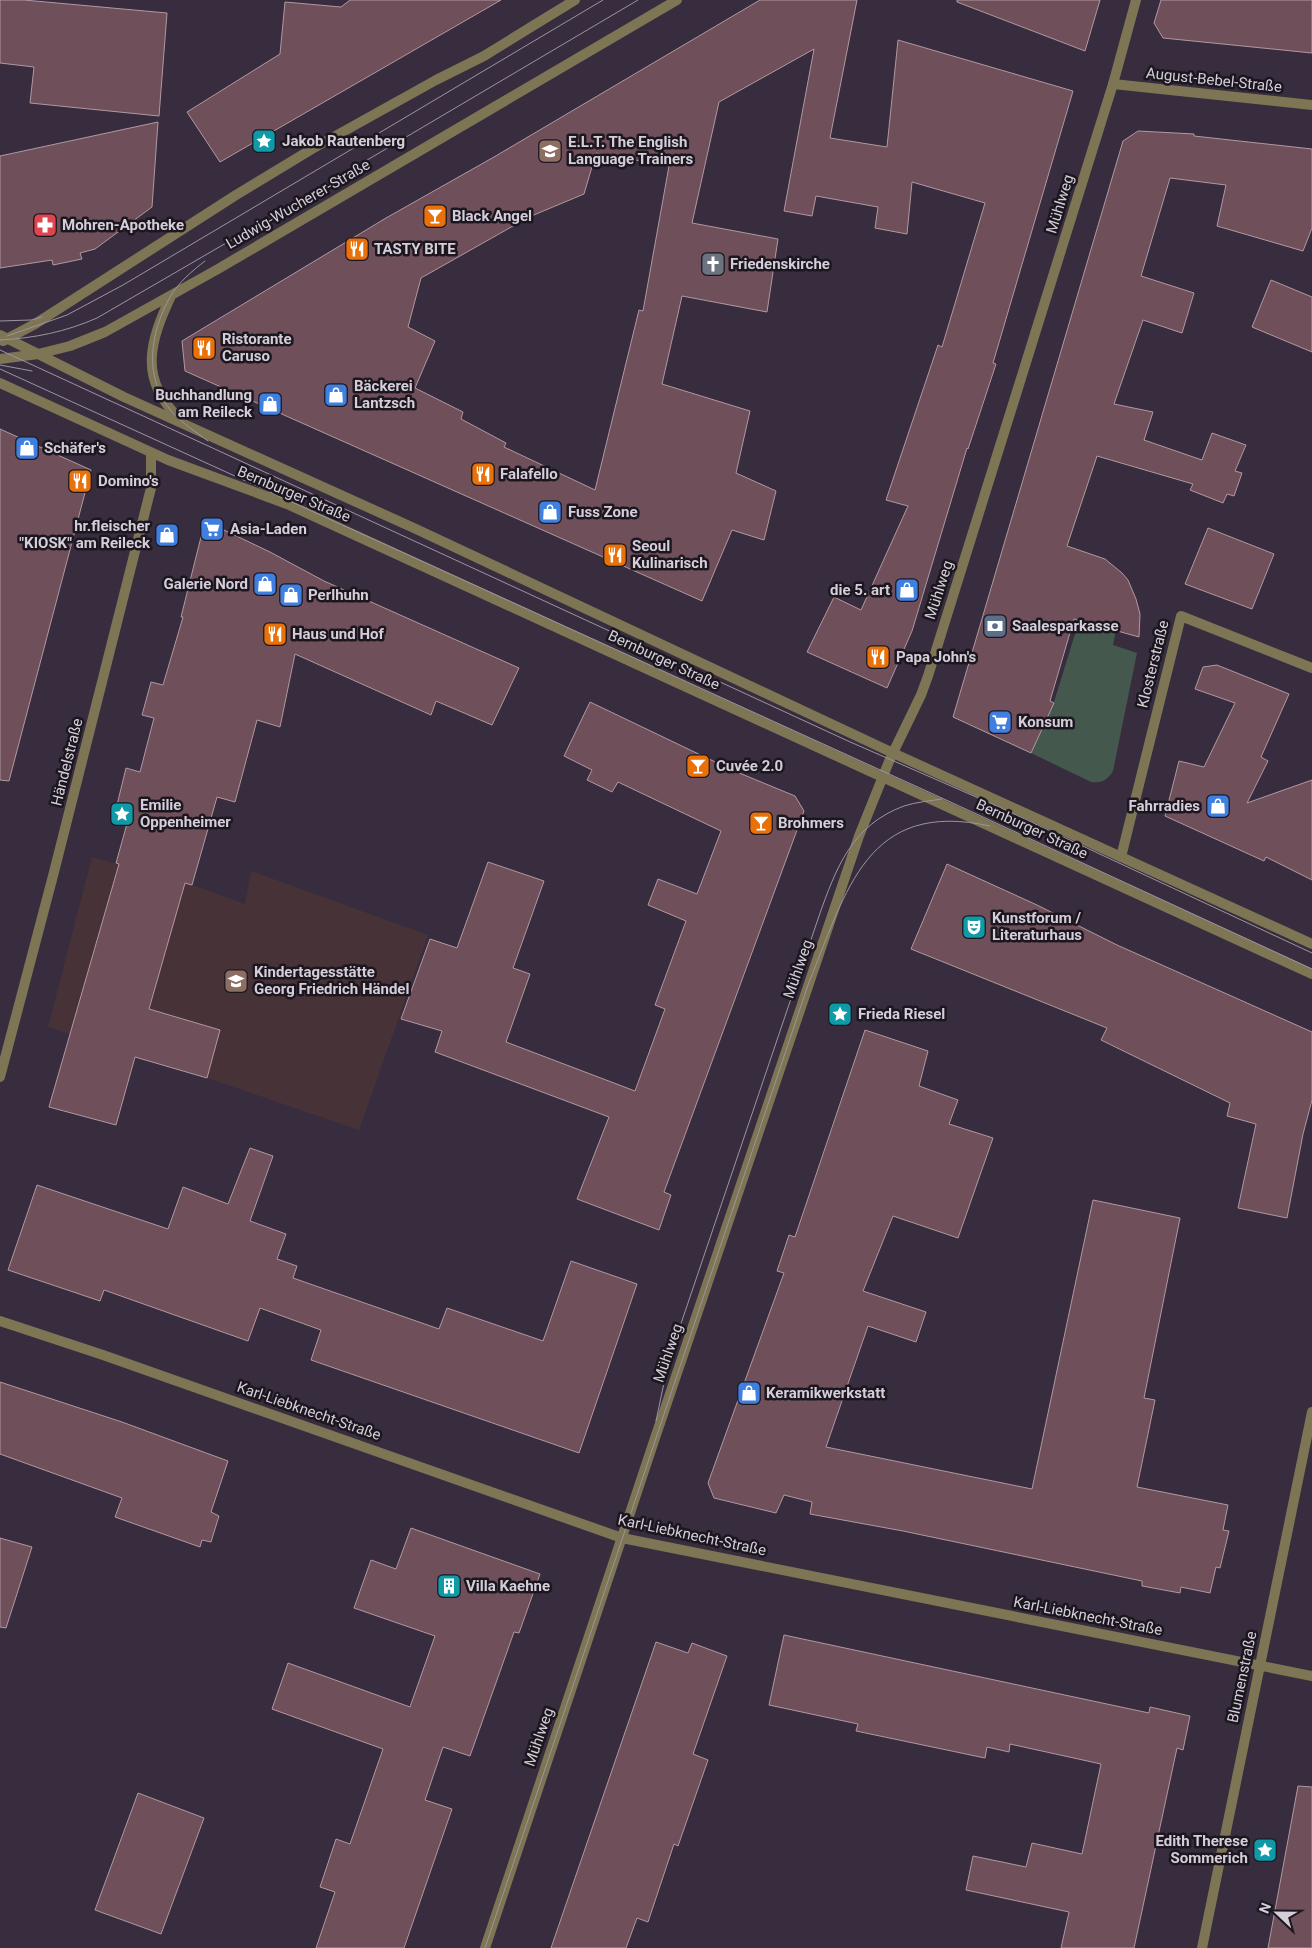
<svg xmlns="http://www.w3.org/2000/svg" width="1312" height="1948" font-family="Roboto,sans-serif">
  <rect width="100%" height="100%" fill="#372d3e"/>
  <path fill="#473337" d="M 92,857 L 192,885 L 245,904 L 251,871 L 428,935 L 359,1130 L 207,1078 L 48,1027 Z"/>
  <path fill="#44584d" d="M 1079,621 L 1116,631 L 1113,645 L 1137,653 L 1113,771 C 1107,781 1101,783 1091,782 L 1031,753 L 1054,702 Z"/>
  <path fill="#6f505a" stroke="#b298a0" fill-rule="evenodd" d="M 0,0 L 24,0 L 167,13 L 159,116 L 30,103 L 34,67 L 0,63 Z
    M 350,0 L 501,0 L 220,162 L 187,112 L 280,54 L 285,2 L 341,7 Z
    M 760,0 L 857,0 L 830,138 L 887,147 L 898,40 L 1073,91 L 993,363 L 996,364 L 968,449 L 967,448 L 912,631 L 887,688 L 807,652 L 834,597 L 861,610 L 908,506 L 886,500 L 938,345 L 942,347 L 985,203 L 912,182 L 907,234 L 875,228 L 878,207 L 816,196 L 812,216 L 784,211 L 814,49 L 719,102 L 692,223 L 778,239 L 767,312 L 682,296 L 662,384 L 750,411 L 736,473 L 776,491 L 764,540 L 732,530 L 702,601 L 185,371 L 182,341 L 386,218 L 494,157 ZM 596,153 L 669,166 L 643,311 L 639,310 L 595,490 L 504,447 L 506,443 L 461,419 L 463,412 L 415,388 L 435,341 L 408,327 L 421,278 L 529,217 L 584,194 Z
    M 957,0 L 1100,0 L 1085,51 L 957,2 Z
    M 1161,0 L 1312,0 L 1312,53 L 1163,38 L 1154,23 Z
    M 158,122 L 152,207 L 95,249 L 80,253 L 82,259 L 53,265 L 52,260 L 0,268 L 0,156 Z
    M 1138,131 L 1194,134 L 1194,136 L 1312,149 L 1312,228 L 1303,251 L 1217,226 L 1226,185 L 1170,178 L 1141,276 L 1194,293 L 1182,333 L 1143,320 L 1114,404 L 1153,412 L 1144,440 L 1202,460 L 1212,433 L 1246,445 L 1235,471 L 1242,473 L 1234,496 L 1227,494 L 1223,503 L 1190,490 L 1193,484 L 1097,456 L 1067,546 L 1105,559 L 1122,573 L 1128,580 L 1136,599 L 1140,614 L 1139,637 L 1074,619 L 1050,701 L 1054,703 L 1031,753 L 953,717 L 1123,141 Z
    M 1271,280 L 1312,297 L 1312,352 L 1252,327 Z
    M 0,429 L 91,470 L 9,781 L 0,780 Z
    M 205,521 L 270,552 L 324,581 L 519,668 L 492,725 L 436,701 L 431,715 L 295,654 L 280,727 L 257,720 L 235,802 L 217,797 L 192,885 L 185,883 L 149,1009 L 220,1030 L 207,1078 L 135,1057 L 116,1125 L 49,1107 L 119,864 L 116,863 L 130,813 L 116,809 L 126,768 L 140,772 L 154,718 L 142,715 L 151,682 L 163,685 L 183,617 L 181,617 Z
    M 1208,528 L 1274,554 L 1252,609 L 1185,584 Z
    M 1217,665 L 1289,694 L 1261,757 L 1268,761 L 1247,803 L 1312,780 L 1312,880 L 1266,857 L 1264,861 L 1165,816 L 1179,761 L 1204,767 L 1235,703 L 1195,689 L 1203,667 Z
    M 590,702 L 732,770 L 795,796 L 804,811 L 664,1192 L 671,1195 L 659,1230 L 577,1199 L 609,1117 L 435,1052 L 442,1031 L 401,1019 L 430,939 L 457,948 L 488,862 L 544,881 L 513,968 L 530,974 L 506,1042 L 635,1091 L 665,1009 L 655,1005 L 686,921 L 648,905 L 658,879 L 697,894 L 721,831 L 618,782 L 612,792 L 587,780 L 592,770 L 564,756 Z
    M 947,864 L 1037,905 L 1117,945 L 1312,1032 L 1312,1100 L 1303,1134 L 1287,1218 L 1238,1208 L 1256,1124 L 1227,1116 L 1230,1103 L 1101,1040 L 1107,1028 L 911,949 Z
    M 865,1030 L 928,1051 L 919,1086 L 958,1100 L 949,1124 L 993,1138 L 958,1238 L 893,1216 L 863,1291 L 926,1312 L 916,1342 L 868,1326 L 826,1447 L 1032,1489 L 1093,1200 L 1180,1218 L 1144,1398 L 1155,1400 L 1137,1487 L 1228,1505 L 1223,1530 L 1229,1531 L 1220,1568 L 1216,1567 L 1210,1593 L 1181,1587 L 1180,1593 L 1142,1586 L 1142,1581 L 903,1531 L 810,1514 L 812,1502 L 784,1495 L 776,1513 L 714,1498 L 708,1483 L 784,1273 L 777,1271 L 789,1235 L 795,1237 Z
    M 250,1148 L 273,1156 L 250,1221 L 286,1234 L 277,1259 L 297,1266 L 293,1278 L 439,1329 L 447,1308 L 543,1341 L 571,1261 L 637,1284 L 579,1453 L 311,1360 L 321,1330 L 260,1308 L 248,1341 L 104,1290 L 100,1301 L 8,1270 L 37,1185 L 168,1229 L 183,1187 L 228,1204 Z
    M 0,1382 L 122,1422 L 228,1461 L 211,1512 L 219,1516 L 211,1542 L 202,1540 L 200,1547 L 115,1517 L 122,1498 L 0,1454 Z
    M 411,1528 L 540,1574 L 519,1633 L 514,1632 L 470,1756 L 443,1747 L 425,1800 L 452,1809 L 404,1948 L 316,1948 L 335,1892 L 320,1887 L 336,1839 L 350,1844 L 383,1749 L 272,1709 L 288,1663 L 410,1707 L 435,1636 L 354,1608 L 371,1560 L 396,1569 Z
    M 0,1538 L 32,1547 L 6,1628 L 0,1627 Z
    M 784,1635 L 1149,1713 L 1150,1707 L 1190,1716 L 1183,1750 L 1177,1748 L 1134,1948 L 1061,1948 L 1069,1912 L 966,1890 L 973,1856 L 1026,1867 L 1032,1843 L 1082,1854 L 1101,1764 L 1010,1744 L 1009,1752 L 987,1747 L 985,1758 L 856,1731 L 858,1724 L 769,1705 Z
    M 656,1642 L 688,1653 L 692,1643 L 727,1656 L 693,1754 L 708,1760 L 678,1846 L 674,1844 L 648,1922 L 637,1918 L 626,1948 L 551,1948 Z
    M 1298,1786 L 1312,1787 L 1312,1948 L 1268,1948 Z
    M 138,1793 L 204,1818 L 161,1934 L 95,1910 Z"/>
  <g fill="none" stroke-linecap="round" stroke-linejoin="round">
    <path stroke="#7e7555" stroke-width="10" d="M 1113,84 L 1312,105
      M 1121,857 L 1181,616 L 1312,668
      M 0,1077 L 54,872 L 151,488 L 151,453
      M 0,1321 L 103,1355 L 622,1538 L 1312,1676
      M 1202,1948 L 1312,1412"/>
    <path stroke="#7e7555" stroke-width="10" d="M 171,296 C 150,341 138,379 179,418
      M 0,335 L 124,397 L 416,529 L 893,753 L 1312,944
      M 3,341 L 35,324 L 236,195 L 312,149 L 436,80 L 484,56 L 575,0
      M 0,359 L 38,354 L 70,346 L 105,332 L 218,269 L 677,0
      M 0,383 L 168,460 L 287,504 L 1312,974
      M 485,1948 L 654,1441 L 859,836 L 890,759 L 921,695 L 928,676 L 1113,84 L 1136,0"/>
    <path stroke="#9c94a2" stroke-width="1" d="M 205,261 C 192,271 179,282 170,297 C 150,333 143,378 172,412 C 182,423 196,432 208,441
      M 0,321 L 31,320 L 42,317
      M 7,336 L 67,315 L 123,285 L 603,0
      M 0,340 C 35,338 65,332 97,318 L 264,221 L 638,0
      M 0,350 L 848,741 L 999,807 L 1312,953
      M 0,365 L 32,371
      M 0,369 L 944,799 L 1312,969
      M 656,1421 L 669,1359 L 819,916 C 836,868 852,825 904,806 C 916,802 930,801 942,799
      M 485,1948 L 809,982 C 847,890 867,799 990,826"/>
  </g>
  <defs>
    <g id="sight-square" transform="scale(1.25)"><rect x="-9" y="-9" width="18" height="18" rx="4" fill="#0f9aa8" stroke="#1c171f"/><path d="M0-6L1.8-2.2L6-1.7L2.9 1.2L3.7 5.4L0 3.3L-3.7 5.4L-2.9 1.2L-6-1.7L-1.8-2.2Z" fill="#fff"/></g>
    <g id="school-square" transform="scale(1.25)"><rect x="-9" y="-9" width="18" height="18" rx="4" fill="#8d6e63" stroke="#1c171f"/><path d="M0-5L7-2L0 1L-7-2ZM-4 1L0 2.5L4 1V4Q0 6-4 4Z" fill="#fff"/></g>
    <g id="bar-square" transform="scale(1.25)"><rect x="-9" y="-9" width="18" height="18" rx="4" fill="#e8710a" stroke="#1c171f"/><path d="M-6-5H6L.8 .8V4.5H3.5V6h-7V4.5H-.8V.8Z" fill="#fff"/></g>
    <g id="pharmacy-square" transform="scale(1.25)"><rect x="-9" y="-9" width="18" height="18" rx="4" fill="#e0444e" stroke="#1c171f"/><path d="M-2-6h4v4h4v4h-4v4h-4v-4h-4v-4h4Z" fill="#fff"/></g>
    <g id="restaurant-square" transform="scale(1.25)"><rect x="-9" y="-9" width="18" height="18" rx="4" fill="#e8710a" stroke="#1c171f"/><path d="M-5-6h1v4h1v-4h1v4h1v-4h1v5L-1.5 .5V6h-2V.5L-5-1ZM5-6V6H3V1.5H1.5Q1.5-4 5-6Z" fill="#fff"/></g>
    <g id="church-square" transform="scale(1.25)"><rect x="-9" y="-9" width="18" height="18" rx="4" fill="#6b7280" stroke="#1c171f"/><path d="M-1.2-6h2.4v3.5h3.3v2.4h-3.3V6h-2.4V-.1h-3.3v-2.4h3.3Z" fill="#fff"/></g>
    <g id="shop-square" transform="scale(1.25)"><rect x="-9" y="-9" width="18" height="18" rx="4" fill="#3f7fe0" stroke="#1c171f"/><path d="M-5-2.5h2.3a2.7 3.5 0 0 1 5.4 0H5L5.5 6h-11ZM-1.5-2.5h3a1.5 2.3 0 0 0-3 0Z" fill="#fff"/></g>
    <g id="supermarket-square" transform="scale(1.25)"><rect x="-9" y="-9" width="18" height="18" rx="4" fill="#3f7fe0" stroke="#1c171f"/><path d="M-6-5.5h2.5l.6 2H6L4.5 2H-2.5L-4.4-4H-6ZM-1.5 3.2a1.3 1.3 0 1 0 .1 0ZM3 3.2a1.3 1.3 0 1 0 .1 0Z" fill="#fff"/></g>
    <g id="bank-square" transform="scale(1.25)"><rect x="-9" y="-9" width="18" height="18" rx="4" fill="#5c6f8a" stroke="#1c171f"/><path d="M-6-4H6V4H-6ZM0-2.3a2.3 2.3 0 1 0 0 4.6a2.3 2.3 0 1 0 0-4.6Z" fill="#fff"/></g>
    <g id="theatre-square" transform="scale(1.25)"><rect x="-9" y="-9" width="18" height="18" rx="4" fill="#0f9aa8" stroke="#1c171f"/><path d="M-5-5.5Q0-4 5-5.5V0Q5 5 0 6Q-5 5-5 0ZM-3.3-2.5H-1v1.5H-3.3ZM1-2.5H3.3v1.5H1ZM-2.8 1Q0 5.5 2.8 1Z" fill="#fff"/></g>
    <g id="building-square" transform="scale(1.25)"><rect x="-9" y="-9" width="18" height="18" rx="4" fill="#0f9aa8" stroke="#1c171f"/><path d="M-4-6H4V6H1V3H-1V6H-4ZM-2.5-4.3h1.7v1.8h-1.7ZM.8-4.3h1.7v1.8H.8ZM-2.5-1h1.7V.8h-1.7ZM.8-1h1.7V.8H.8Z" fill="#fff"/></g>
  </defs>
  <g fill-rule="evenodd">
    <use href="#sight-square" x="264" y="141"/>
    <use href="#school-square" x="550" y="151"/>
    <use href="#bar-square" x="435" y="216"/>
    <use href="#pharmacy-square" x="45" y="225"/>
    <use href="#restaurant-square" x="357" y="249"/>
    <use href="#church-square" x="713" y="264"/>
    <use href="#restaurant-square" x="204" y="348"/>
    <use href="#shop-square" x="336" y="395"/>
    <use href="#shop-square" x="270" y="404"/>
    <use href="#shop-square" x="27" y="448"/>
    <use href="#restaurant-square" x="483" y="474"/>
    <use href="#restaurant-square" x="80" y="481"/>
    <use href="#shop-square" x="550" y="512"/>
    <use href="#supermarket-square" x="212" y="529"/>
    <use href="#shop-square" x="167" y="535"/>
    <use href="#restaurant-square" x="615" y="555"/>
    <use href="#shop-square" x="265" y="584"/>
    <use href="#shop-square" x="907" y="590"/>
    <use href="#shop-square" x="291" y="595"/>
    <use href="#bank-square" x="995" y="626"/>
    <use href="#restaurant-square" x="275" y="634"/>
    <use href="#restaurant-square" x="878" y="657"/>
    <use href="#supermarket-square" x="1000" y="722"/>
    <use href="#bar-square" x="698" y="766"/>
    <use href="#shop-square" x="1218" y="806"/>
    <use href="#sight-square" x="122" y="814"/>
    <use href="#bar-square" x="761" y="823"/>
    <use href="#theatre-square" x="974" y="927"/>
    <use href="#school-square" x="236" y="981"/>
    <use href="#sight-square" x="840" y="1014"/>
    <use href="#shop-square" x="749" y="1393"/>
    <use href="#building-square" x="449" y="1586"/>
    <use href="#sight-square" x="1265" y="1850"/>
  </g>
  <g text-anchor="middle" stroke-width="5" stroke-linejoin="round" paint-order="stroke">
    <g font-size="15" fill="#d5ceda" stroke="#1c171f">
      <text transform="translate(1214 80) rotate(6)" y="5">August-Bebel-Straße</text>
      <text transform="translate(298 204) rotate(-30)" y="5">Ludwig-Wucherer-Straße</text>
      <text transform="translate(1060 204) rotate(-73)" y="5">Mühlweg</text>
      <text transform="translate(294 494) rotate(23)" y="5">Bernburger Straße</text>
      <text transform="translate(939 590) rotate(-72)" y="5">Mühlweg</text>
      <text transform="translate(664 660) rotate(25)" y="5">Bernburger Straße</text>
      <text transform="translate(1153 664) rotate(-76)" y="5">Klosterstraße</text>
      <text transform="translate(67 762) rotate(-76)" y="5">Händelstraße</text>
      <text transform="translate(1032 829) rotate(25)" y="5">Bernburger Straße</text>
      <text transform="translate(798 969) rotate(-71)" y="5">Mühlweg</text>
      <text transform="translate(668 1353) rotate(-71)" y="5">Mühlweg</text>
      <text transform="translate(309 1411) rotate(19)" y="5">Karl-Liebknecht-Straße</text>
      <text transform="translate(692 1535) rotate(12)" y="5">Karl-Liebknecht-Straße</text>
      <text transform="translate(1088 1616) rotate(11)" y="5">Karl-Liebknecht-Straße</text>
      <text transform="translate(1242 1677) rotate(-78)" y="5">Blumenstraße</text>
      <text transform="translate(539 1737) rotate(-71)" y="5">Mühlweg</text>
    </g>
    <g font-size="15" font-weight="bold" fill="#d5ceda" stroke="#1c171f" text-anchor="start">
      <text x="282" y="146">Jakob Rautenberg</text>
      <text x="568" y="147">E.L.T. The English<tspan x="568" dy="17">Language Trainers</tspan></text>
      <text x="452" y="221">Black Angel</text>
      <text x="62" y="230">Mohren-Apotheke</text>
      <text x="374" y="254">TASTY BITE</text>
      <text x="730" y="269">Friedenskirche</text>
      <text x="222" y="344">Ristorante<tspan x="222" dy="17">Caruso</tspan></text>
      <text x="354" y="391">Bäckerei<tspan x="354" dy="17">Lantzsch</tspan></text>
      <text x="252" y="400" text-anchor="end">Buchhandlung<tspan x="252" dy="17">am Reileck</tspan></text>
      <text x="44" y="453">Schäfer's</text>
      <text x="500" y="479">Falafello</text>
      <text x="98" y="486">Domino's</text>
      <text x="568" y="517">Fuss Zone</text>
      <text x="150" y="531" text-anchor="end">hr.fleischer<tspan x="150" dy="17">"KIOSK" am Reileck</tspan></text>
      <text x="230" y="534">Asia-Laden</text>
      <text x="632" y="551">Seoul<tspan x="632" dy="17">Kulinarisch</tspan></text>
      <text x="248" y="589" text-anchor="end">Galerie Nord</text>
      <text x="890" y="595" text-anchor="end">die 5. art</text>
      <text x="308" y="600">Perlhuhn</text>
      <text x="1012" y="631">Saalesparkasse</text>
      <text x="292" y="639">Haus und Hof</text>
      <text x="896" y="662">Papa John's</text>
      <text x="1018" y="727">Konsum</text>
      <text x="716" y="771">Cuvée 2.0</text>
      <text x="140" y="810">Emilie<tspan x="140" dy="17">Oppenheimer</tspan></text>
      <text x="1200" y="811" text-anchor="end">Fahrradies</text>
      <text x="778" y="828">Brohmers</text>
      <text x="992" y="923">Kunstforum /<tspan x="992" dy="17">Literaturhaus</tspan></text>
      <text x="254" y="977">Kindertagesstätte<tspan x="254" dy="17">Georg Friedrich Händel</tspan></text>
      <text x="858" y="1019">Frieda Riesel</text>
      <text x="766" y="1398">Keramikwerkstatt</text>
      <text x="466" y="1591">Villa Kaehne</text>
      <text x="1248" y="1846" text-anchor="end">Edith Therese<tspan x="1248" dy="17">Sommerich</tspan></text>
    </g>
  </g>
  <g transform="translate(1277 1913) rotate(292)" stroke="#1c171f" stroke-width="4" paint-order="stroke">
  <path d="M0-4L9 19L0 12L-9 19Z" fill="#d5ceda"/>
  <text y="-8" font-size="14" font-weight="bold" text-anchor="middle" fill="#d5ceda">N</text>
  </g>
</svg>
